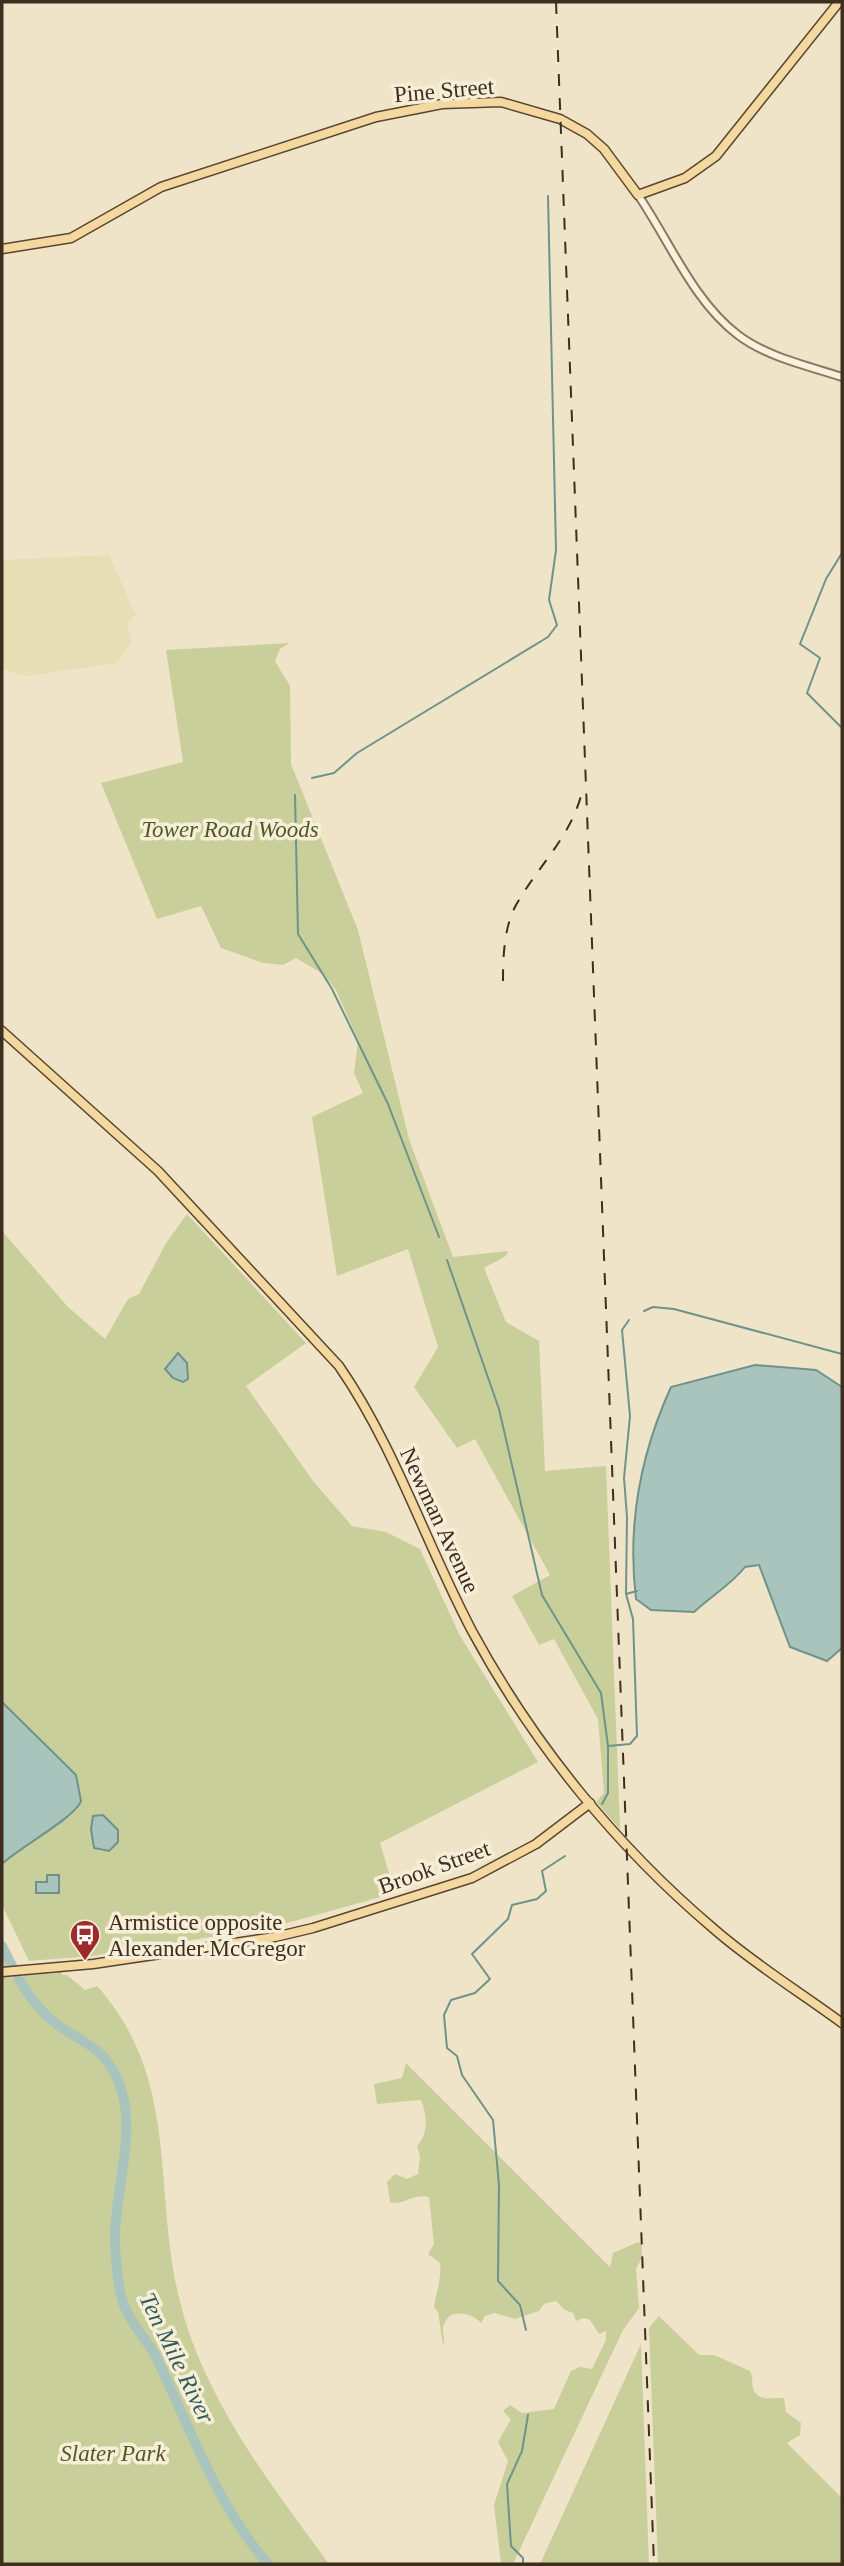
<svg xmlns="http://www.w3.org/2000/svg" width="844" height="2566" font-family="Georgia,serif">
  <rect width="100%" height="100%" fill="#f0e4c8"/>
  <path fill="#e6deb5" d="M 109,555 L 136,615 L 127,624 L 131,642 L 116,663 L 27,676 L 2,669 L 2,560 Z"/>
  <path fill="#c9cf9b" d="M 290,643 L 280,649 L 275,661 L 290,686 L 291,764 L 358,930 L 409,1139 L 453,1257 L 508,1251 L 506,1256 L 484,1268 L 506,1322 L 539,1341 L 545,1471 L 606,1466 L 620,1829 L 596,1802 L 604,1793 L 598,1719 L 554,1639 L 539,1645 L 512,1596 L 550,1575 L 475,1439 L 457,1448 L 414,1387 L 438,1347 L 408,1249 L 337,1276 L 312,1117 L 363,1093 L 354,1073 L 358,1040 L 336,990 L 323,974 L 296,958 L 283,965 L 263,963 L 221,948 L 201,906 L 157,919 L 101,783 L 183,762 L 166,650 Z
    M 187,1214 L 306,1343 L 246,1386 L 313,1481 L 352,1526 L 386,1532 L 420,1549 L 459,1634 L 538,1762 L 380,1843 L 395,1893 L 273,1927 L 92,1956 L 29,1961 L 2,1905 L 2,1864 C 17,1849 76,1817 81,1801 L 76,1775 L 2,1702 L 2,1231 L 68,1307 L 105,1339 L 128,1299 L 139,1294 L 166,1243 Z
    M 2,1955 L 11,1964 L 12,1979 L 24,1978 L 25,1971 L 61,1968 L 62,1975 L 67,1975 L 85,1990 L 97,1986 C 184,2083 150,2198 183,2313 C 210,2407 272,2486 329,2564 L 2,2564 Z
    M 406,2063 L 610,2267 L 613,2253 L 638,2242 L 642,2245 L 642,2257 L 636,2269 L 639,2308 L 623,2330 L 513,2564 L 501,2564 L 494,2505 L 508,2461 L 498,2442 L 511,2419 L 503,2411 L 510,2405 L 522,2413 L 554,2409 L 571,2371 L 580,2367 L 592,2369 L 606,2340 L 606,2331 L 599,2334 L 590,2320 L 584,2318 L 576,2321 L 573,2313 L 565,2310 L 556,2301 L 544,2304 L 539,2311 L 515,2319 L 495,2313 L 485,2316 L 481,2323 C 471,2312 447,2307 443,2328 C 442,2334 446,2338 443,2345 L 438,2312 L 434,2307 C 436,2293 442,2276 440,2263 L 428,2254 L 434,2244 L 429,2197 C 412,2193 404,2206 390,2202 L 387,2182 L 395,2174 L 407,2179 L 418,2174 L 420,2156 L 417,2146 C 429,2134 427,2114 421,2100 L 377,2104 L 374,2084 L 402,2078 Z
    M 659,2316 L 699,2355 L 714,2355 L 750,2371 C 754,2378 751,2381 753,2388 C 758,2403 773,2397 784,2398 L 786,2412 L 801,2423 L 800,2435 L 787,2443 L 842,2498 L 842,2564 L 658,2564 L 649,2328 Z
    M 641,2344 L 649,2564 L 540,2564 Z"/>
  <path fill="#a9c4bc" stroke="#6f938a" stroke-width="2" d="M 178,1353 L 187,1363 L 188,1379 L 183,1382 L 173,1378 L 165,1369 Z
    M 755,1365 L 816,1370 L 842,1387 L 842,1648 L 827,1661 L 790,1647 L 759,1565 L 745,1567 C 731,1585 712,1595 694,1612 L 651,1610 L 636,1599 C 627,1525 640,1455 671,1387 Z
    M 2,1702 L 76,1775 L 81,1801 C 76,1817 17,1849 2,1864 Z
    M 103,1815 L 118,1830 L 118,1842 L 109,1851 L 94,1848 L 91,1829 L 93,1816 Z
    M 47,1875 L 59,1875 L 59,1893 L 36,1893 L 36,1882 L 47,1882 Z"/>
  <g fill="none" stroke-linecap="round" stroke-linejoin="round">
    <path stroke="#6f938a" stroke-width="2" d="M 842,553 L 826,579 L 800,644 L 820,658 L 807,693 L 842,728
      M 312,778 L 334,773 L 357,753 L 548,637 L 557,625 L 549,600 L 556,550 L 548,196
      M 295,795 L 298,934 L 332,989 L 388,1104 L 439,1237
      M 447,1260 L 499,1409 L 542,1595 L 601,1693 L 608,1746 L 608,1793 L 602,1804
      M 644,1311 L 653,1307 L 674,1309 L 842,1354
      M 626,1594 L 637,1591
      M 608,1746 L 630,1744 L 637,1736 L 633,1619 L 626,1594 L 627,1517 L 624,1478 L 630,1416 L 622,1330 L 629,1320
      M 526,2330 L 520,2305 L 498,2281 L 499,2185 L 493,2120 L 462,2075 L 457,2056 L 447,2048 L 444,2015 L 451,2000 L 475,1993 L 490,1979 L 472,1954 L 508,1919 L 512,1905 L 537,1899 L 546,1891 L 542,1871 L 565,1856
      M 523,2564 L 523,2558 L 511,2546 L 507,2484 L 522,2451 L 528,2415"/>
    <path stroke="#a9c4bc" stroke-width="10" d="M 2,1946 C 14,1970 25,1994 44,2013 C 74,2044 105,2039 121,2089 C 138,2140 109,2204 116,2258 C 117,2273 119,2291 124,2305 C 131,2325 148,2340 157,2359 C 191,2430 216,2504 268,2564"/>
    <g stroke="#8d765c" stroke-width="10">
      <path id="minor" d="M 638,195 C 669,240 693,301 738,335 C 767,357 808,366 842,377"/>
    </g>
    <g stroke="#5b4430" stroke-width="11">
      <path id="major" d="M 2,249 L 71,238 L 161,187 L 376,117 L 442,104 L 501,102 L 560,119 L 587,134 L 604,149 L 638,195 L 685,178 L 716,156 L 839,2
        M 2,1031 L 158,1171 L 339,1366 C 395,1447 426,1544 472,1631 C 533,1744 617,1847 714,1929 C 754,1964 800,1992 842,2023
        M 2,1972 L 93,1964 L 275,1937 L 313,1928 L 472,1878 L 536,1844 L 590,1803"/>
    </g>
    <use href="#minor" stroke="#faf1dc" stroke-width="6"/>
    <use href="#major" stroke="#f3d9a0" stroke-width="8"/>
    <path stroke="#3d2e20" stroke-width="2" stroke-dasharray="12 12" stroke-linecap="butt" d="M 556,2 L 654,2564
      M 503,981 C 503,957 504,927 516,905 C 538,866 571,837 582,792"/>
  </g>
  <defs>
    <g id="bus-pin" transform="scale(1.575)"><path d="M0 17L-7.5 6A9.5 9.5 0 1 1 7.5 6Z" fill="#9e2a2b" stroke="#f7eed8"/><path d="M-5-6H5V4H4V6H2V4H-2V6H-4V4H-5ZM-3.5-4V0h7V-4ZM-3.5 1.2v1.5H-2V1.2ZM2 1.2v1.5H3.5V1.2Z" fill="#fff"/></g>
  </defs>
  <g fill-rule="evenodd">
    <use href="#bus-pin" x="85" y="1935"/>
  </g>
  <g text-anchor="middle" stroke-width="7" stroke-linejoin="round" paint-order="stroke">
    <g font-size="23" fill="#3d2e20" stroke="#f7eed8">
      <text transform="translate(444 90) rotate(-5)" y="8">Pine Street</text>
      <text transform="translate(440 1520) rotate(65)" y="8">Newman Avenue</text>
      <text transform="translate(434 1867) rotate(-20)" y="8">Brook Street</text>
    </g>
    <g font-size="23" font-style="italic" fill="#4d5a26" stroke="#f7eed8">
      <text x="230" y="837">Tower Road Woods</text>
      <text x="113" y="2461">Slater Park</text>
    </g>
    <g font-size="23" fill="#3d2e20" stroke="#f7eed8" text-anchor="start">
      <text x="108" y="1930">Armistice opposite<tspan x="108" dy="26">Alexander McGregor</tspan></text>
    </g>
    <g font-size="24" font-style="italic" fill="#2f5d5a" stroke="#f7eed8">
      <text transform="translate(177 2358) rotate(64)" y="8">Ten Mile River</text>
    </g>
  </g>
  <rect width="844" height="2566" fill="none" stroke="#3d2e20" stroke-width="7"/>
</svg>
